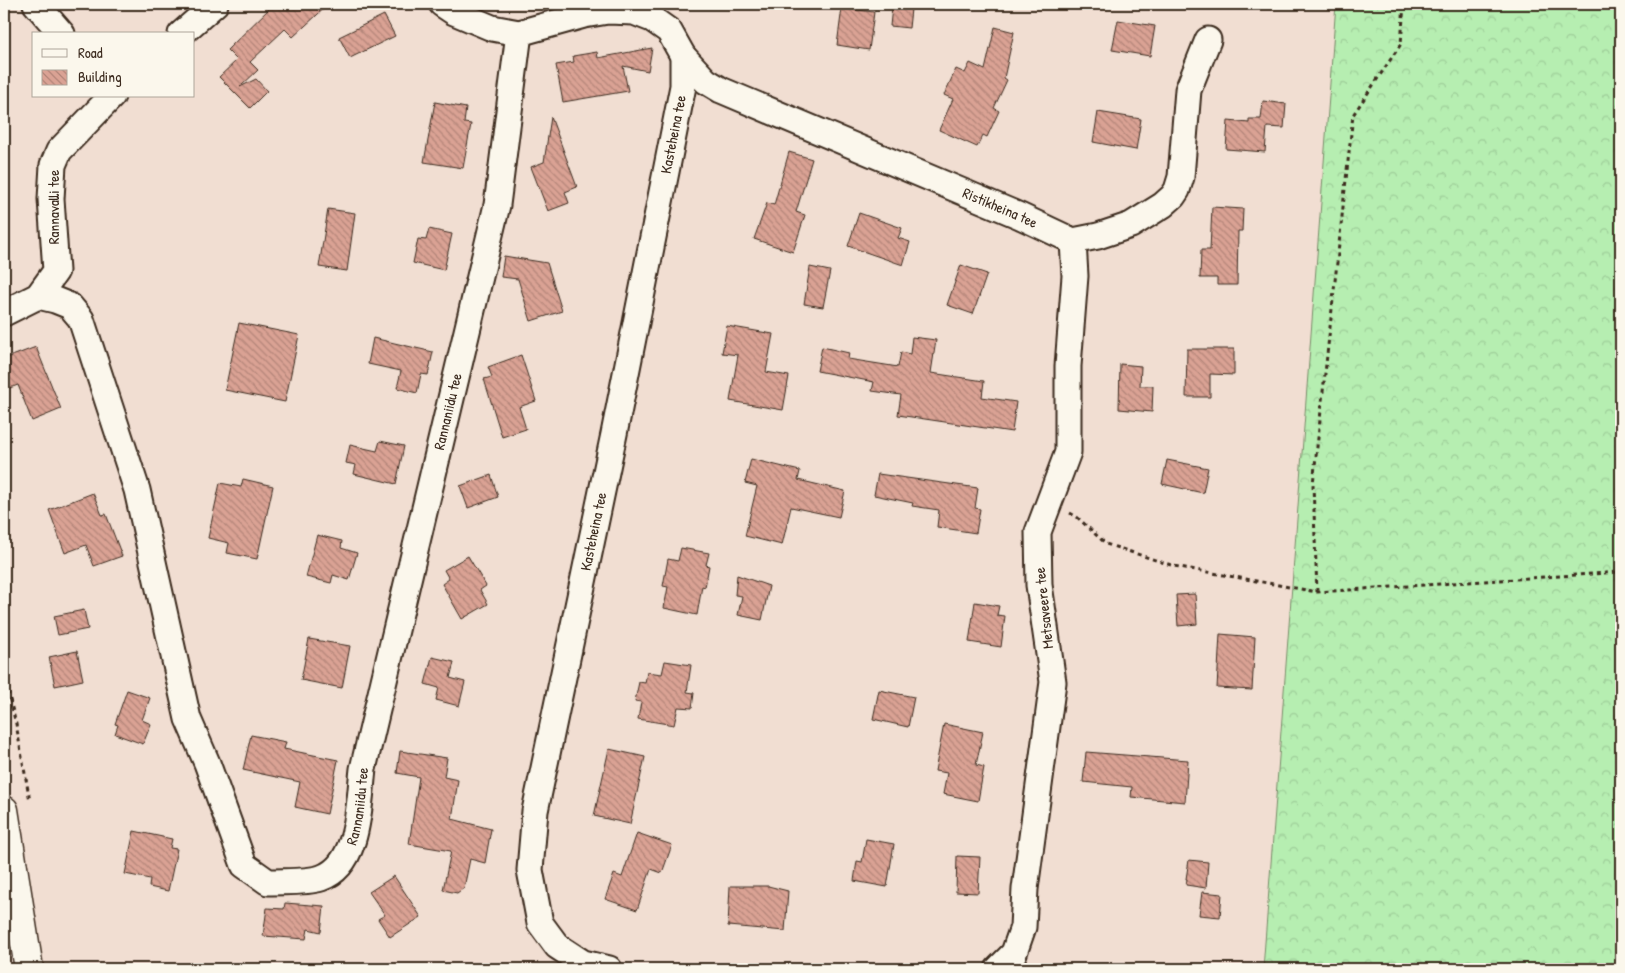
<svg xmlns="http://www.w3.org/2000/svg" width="1625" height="973" font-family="'Patrick Hand',sans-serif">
  <defs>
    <pattern id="forest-crowns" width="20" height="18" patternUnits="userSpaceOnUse" patternTransform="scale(1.25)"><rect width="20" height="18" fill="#b6eeb1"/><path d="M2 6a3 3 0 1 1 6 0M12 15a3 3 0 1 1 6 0" fill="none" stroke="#9dcc98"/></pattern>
    <pattern id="building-back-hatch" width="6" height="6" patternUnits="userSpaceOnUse" patternTransform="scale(1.25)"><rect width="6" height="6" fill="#daa294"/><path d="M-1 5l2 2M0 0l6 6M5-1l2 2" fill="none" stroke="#b28478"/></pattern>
  </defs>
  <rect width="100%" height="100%" fill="#f1ded2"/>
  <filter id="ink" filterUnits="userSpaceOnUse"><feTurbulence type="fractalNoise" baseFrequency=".02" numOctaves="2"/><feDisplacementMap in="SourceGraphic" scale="10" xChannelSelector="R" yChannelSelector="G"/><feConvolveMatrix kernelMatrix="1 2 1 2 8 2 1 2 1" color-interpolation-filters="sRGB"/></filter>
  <g filter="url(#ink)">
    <path fill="url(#forest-crowns)" stroke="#788c68" d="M 1336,4 L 1621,4 L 1621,969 L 1263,969 Z"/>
    <path fill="url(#building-back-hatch)" stroke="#3b2a1e" d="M 274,4 L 329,4 L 293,37 L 285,29 L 250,62 L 258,70 L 240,87 L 256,79 L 267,91 L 250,108 L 219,77 L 237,60 L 227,50 Z
      M 892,7 L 911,9 L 909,28 L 890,26 Z
      M 842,8 L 874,12 L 869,50 L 837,45 Z
      M 384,15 L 395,36 L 350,58 L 339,37 Z
      M 1118,20 L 1155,26 L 1150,56 L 1112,50 Z
      M 995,27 L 1014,32 L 1004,78 L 1007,80 L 994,108 L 999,111 L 987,137 L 983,135 L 977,147 L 939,130 L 953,99 L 944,95 L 956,69 L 965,73 L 970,63 L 985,70 Z
      M 652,48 L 648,71 L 623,66 L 628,91 L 563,102 L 556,65 L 574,62 L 573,56 L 597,52 L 598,58 Z
      M 1263,101 L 1286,104 L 1284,128 L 1267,127 L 1265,152 L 1226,149 L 1228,121 L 1249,123 L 1249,119 L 1261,119 Z
      M 435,102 L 466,108 L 464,123 L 471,124 L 463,168 L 424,162 Z
      M 1098,112 L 1141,119 L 1136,150 L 1093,142 Z
      M 551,117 L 577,187 L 565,192 L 569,203 L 548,211 L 531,167 L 544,162 Z
      M 789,152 L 812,159 L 796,212 L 805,215 L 793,252 L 754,239 L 767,203 L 774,205 Z
      M 1212,207 L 1243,209 L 1242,231 L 1238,231 L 1237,285 L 1217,285 L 1217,278 L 1200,278 L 1201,250 L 1210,250 Z
      M 328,209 L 355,213 L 347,271 L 319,267 Z
      M 859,213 L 902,228 L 898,238 L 910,242 L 903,265 L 848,246 Z
      M 429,229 L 452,234 L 444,270 L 413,263 L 418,239 L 426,240 Z
      M 504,256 L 547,263 L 562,311 L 531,321 L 518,279 L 501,277 Z
      M 961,265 L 987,274 L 973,314 L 947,305 Z
      M 810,267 L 830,271 L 823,307 L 804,304 Z
      M 239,323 L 299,335 L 285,402 L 225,390 Z
      M 727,326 L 773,334 L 766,372 L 789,376 L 783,410 L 730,401 L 738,355 L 722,353 Z
      M 912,337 L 936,340 L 931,373 L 984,381 L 982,397 L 1016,402 L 1012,432 L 898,415 L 901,395 L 872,391 L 874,382 L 817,371 L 822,347 L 849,353 L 848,359 L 898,367 L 901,352 L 910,354 Z
      M 373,338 L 433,352 L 428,375 L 421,374 L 417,393 L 397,388 L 401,371 L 368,364 Z
      M 36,347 L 61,409 L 32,421 L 18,385 L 4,390 L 4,359 Z
      M 1187,349 L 1234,349 L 1234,375 L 1210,374 L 1210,397 L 1186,397 Z
      M 521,355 L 536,401 L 519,407 L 526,429 L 502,437 L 484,379 L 492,377 L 488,367 Z
      M 1120,364 L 1141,366 L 1140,386 L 1153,386 L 1152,412 L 1119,409 Z
      M 380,441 L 404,446 L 396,484 L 354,474 L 356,465 L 346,463 L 350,445 L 377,451 Z
      M 751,459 L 800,471 L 798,480 L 845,491 L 839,517 L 791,507 L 782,545 L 745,536 L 757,486 L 745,483 Z
      M 1167,460 L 1208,468 L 1203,493 L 1162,484 Z
      M 878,474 L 978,488 L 975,508 L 980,509 L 976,533 L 937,527 L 939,510 L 912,506 L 913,503 L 874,495 Z
      M 491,475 L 498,497 L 468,508 L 460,486 Z
      M 243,479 L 273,486 L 257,559 L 227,553 L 229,543 L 208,538 L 220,483 L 241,487 Z
      M 93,493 L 102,515 L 106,514 L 122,556 L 94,566 L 86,545 L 65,553 L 49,510 Z
      M 317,535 L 342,541 L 341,548 L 357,553 L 349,580 L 333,575 L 331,583 L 306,577 Z
      M 681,548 L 709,553 L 706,565 L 709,566 L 705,587 L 702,586 L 697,615 L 664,608 L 668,587 L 663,586 L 668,559 L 678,561 Z
      M 468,556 L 486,586 L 480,590 L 488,604 L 462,619 L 442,584 L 449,579 L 444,570 Z
      M 737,575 L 769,586 L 762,620 L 738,615 L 742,596 L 735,595 Z
      M 1195,594 L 1197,624 L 1178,626 L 1176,595 Z
      M 975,602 L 999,606 L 997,615 L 1005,616 L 1001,647 L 969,642 Z
      M 84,610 L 88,629 L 58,635 L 54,616 Z
      M 1220,634 L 1255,637 L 1252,690 L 1217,688 Z
      M 309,639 L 350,646 L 342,688 L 301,680 Z
      M 77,651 L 83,680 L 55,686 L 49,657 Z
      M 432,657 L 454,662 L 450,678 L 465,682 L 459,706 L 436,700 L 439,688 L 425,684 Z
      M 665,661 L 691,665 L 687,692 L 694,693 L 692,708 L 678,707 L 674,725 L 638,719 L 641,702 L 635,701 L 639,682 L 645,683 L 647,672 L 662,674 Z
      M 127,690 L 150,698 L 142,720 L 151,724 L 143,744 L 115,734 L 118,725 L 115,724 Z
      M 879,690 L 914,697 L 908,727 L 873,719 Z
      M 944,724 L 983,732 L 976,765 L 984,767 L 978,801 L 943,794 L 947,773 L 935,771 Z
      M 251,735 L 286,742 L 284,749 L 338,760 L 327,814 L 295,807 L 300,782 L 243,770 Z
      M 609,749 L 645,757 L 630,824 L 594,816 Z
      M 400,751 L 447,758 L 444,777 L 458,780 L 452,819 L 491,829 L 485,863 L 470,859 L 464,888 L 457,893 L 443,890 L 451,851 L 409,844 L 419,777 L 397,773 Z
      M 1086,752 L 1188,760 L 1185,802 L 1131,797 L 1132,787 L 1083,782 Z
      M 134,831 L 172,839 L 170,848 L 177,849 L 168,891 L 149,887 L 150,879 L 125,874 Z
      M 637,833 L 672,845 L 662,873 L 651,869 L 637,910 L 605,899 L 614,874 L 622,877 Z
      M 866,839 L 894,844 L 887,887 L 854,881 L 857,861 L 862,862 Z
      M 957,856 L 980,857 L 978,893 L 956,892 Z
      M 1189,860 L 1208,862 L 1206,888 L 1186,885 L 1187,879 L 1186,879 Z
      M 394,876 L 421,917 L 390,937 L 378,919 L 385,915 L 369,892 Z
      M 730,886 L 768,886 L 788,891 L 785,931 L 728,926 Z
      M 1202,892 L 1222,894 L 1220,917 L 1199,915 Z
      M 285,903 L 324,906 L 321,932 L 308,929 L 306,939 L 263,936 L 267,908 L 284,909 Z"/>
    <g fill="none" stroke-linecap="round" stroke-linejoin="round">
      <g stroke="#3b2a1e" stroke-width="29">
        <g id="minor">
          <path d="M 36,4 L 62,34"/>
          <path id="s1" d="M 442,4 L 454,12 L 492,28 L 519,33 L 584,15 L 608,11 L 634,12 L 652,19 L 669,31 L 683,56 L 706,81 L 721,90 L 1020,216 L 1073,241 L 1098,236 L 1131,225 L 1163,205 L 1173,196 L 1177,190 L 1181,177 L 1188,90 L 1208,40"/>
          <path d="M 181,34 L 215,4"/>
          <path id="s2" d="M 38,296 L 55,300 L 70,306 L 81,319 L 137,490 L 188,719 L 207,763 L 244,865 L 268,882 C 284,881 305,883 321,878 C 360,865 359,802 363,769 L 497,205 L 519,33"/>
          <path d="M 4,313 L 38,296 L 56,271 L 51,199 L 53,165 L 59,151 L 112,96"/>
          <path id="s3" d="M 609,969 L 583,963 L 557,946 L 540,923 L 530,870 L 535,811 L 614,434 L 683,86 L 683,56"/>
          <path d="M 998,969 L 1014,953 L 1023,927 L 1025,889 L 1053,682 L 1039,585 L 1038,532 L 1068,452 L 1068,366 L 1075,276 L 1073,241"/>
        </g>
      </g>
      <g stroke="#3b2a1e" stroke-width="31">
        <path id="tertiary" d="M 4,810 L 29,969"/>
      </g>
      <path stroke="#3b2a1e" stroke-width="3" stroke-dasharray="4 4" stroke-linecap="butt" d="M 1070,513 L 1077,517 L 1106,544 L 1174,566 L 1317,592 L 1621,572
        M 1317,592 L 1313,484 L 1353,115 L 1401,44 L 1404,4
        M 4,676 L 16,724 L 30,801"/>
      <use href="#minor" stroke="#fbf7ec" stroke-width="25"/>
      <use href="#tertiary" stroke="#fbf7ec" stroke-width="28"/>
    </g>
  </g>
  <g text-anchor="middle" stroke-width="5" stroke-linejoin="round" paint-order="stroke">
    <g font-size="15" fill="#3b2a1e" stroke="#fbf7ec">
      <text dy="5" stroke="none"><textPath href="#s3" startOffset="890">Kasteheina tee</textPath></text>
      <text transform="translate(54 207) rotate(-90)" y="5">Rannavalli tee</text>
      <text dy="5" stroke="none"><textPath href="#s1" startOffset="624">Ristikheina tee</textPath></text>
      <text dy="5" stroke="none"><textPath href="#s2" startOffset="1195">Rannaniidu tee</textPath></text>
      <text dy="5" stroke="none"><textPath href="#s3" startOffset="485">Kasteheina tee</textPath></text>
      <text transform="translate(1044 608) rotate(-96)" y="5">Metsaveere tee</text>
      <text dy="5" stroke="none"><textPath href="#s2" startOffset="790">Rannaniidu tee</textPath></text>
    </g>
  </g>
  <rect width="1625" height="973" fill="none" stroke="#fbf7ec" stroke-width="20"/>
  <rect x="10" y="10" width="1605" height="953" fill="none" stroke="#3b2a1e" stroke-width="2" filter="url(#ink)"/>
  <rect x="32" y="32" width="162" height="65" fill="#fbf7ec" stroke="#aea59a"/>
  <rect x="42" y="49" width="25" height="8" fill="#fbf7ec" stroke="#aea59a"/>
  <text x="78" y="58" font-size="15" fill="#3b2a1e">Road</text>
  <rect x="42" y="70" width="25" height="15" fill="url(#building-back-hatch)" stroke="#aea59a"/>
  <text x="78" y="82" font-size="15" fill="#3b2a1e">Building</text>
</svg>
